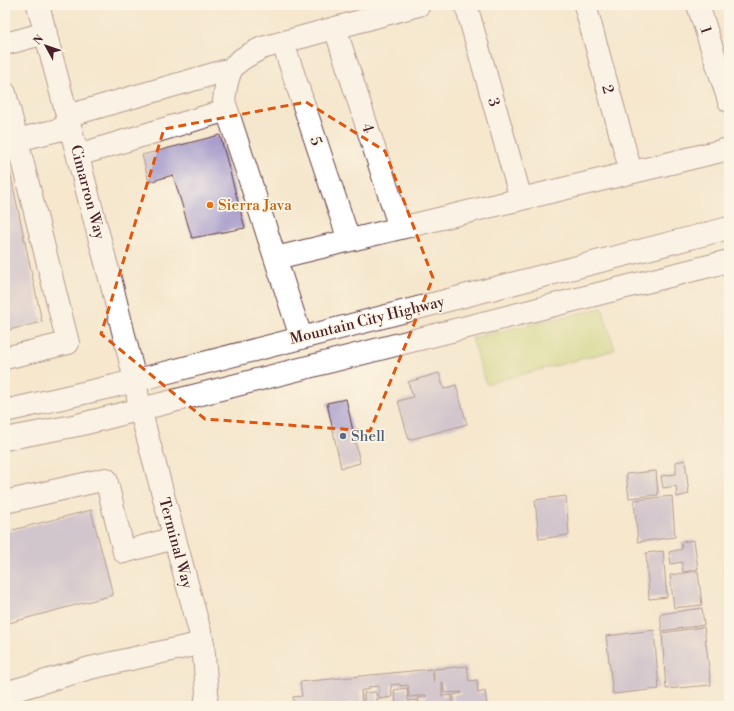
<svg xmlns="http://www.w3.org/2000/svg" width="734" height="711" font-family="'Libre Bodoni',serif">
  <rect width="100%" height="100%" fill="#fcf5e5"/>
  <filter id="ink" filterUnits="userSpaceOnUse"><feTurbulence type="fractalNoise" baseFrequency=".025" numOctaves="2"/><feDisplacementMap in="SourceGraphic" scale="8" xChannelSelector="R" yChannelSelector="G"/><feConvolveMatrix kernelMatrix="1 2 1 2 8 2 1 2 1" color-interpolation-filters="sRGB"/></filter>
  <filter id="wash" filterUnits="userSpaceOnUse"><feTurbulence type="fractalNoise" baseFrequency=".012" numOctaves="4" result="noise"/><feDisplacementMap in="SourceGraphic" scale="16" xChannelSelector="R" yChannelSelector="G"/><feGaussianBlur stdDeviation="0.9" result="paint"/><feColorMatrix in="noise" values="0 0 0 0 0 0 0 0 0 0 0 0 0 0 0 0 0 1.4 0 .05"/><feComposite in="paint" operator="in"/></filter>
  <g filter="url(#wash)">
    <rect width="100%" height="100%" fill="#f5e7cd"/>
    <path fill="#c2d578" stroke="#867a52" d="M 602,308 L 615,350 L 486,384 L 472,338 Z"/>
    <g id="blocks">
      <path fill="#a79dcc" d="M 220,135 L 245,228 L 192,238 L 173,175 L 149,182 L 142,155 Z
        M 5,153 L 6,153 L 42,322 L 5,331 Z
        M 439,373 L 444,389 L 456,385 L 467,424 L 409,440 L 398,401 L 413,397 L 408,382 Z
        M 346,399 L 360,463 L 341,468 L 327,403 Z
        M 685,460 L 689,494 L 677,497 L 676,486 L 663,488 L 661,476 L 676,474 L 676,462 Z
        M 656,471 L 658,495 L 629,498 L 626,474 Z
        M 566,496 L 569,535 L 539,539 L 535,500 Z
        M 672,496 L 675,537 L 638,542 L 634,500 Z
        M 91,510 L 113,595 L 5,624 L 5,532 Z
        M 694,540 L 698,569 L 683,572 L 682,562 L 671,564 L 669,552 L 682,549 L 681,542 Z
        M 663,551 L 667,597 L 649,599 L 646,553 Z
        M 698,571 L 702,605 L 674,608 L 670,575 Z
        M 702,608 L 704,625 L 662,631 L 660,614 Z
        M 704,627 L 711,685 L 666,689 L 662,633 Z
        M 654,630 L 659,689 L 613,694 L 606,636 Z
        M 467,666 L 469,681 L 477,680 L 478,693 L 485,691 L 487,705 L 455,706 L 453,695 L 462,693 L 462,692 L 444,693 L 443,682 L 442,682 L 442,696 L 452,695 L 452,706 L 420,706 L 418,698 L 426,697 L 426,695 L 409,697 L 408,685 L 400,686 L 400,684 L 391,685 L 392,697 L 379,699 L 379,686 L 369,687 L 369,689 L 361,691 L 362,702 L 344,704 L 345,706 L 294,706 L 293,697 L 302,696 L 300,682 L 432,669 L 434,683 L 434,669 Z
        M 407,688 L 408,701 L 417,700 L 417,706 L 387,706 L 387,704 L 396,702 L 394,690 Z
        M 376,692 L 378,706 L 364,706 L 364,693 Z"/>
    </g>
  </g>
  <g filter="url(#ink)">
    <use href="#blocks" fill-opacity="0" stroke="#643d43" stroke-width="1"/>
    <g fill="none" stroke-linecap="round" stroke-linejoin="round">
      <g stroke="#643d43" stroke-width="24">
        <path id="minor" d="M 38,5 L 111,282 L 135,380 L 140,409 L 203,643 L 207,692 L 205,706
          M 466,5 L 521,199
          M 585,5 L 631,172
          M 698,5 L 729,101
          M 335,28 L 400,228
          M 283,43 L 349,240
          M 5,44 L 46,33
          M 5,93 L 68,343 L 5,358
          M 67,116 L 231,69
          M 17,140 L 70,127
          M 78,155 L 227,110
          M 276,258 L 729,149
          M 301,337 L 224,101 C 228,66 232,63 262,48 L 419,5
          M 5,502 L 106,479 L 124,552 L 174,538
          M 5,693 L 90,668 L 203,643"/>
      </g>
      <g stroke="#643d43" stroke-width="24">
        <path id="major" d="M 5,411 L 114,386 L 729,228
          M 5,439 L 78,425 L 729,261"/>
      </g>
      <use href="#minor" stroke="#fff" stroke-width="22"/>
      <use href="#major" stroke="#fff" stroke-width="22"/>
    </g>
  </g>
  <path d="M0 0H734V711H0ZM 306,102 L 385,151 L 433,278 L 370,431 L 205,419 L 101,334 L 164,129 Z" fill="#f5e7cd" fill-opacity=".55" fill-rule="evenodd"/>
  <path fill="none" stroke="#e0560e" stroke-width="3" stroke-dasharray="8 5" stroke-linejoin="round" d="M 306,102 L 385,151 L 433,278 L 370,431 L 205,419 L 101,334 L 164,129 Z"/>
  <circle fill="#e8710a" stroke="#fcf5e5" stroke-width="1.5" cx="210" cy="205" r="4"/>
  <circle fill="#5c6f8a" stroke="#fcf5e5" stroke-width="1.5" cx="343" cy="436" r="4"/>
  <g text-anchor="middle" stroke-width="3.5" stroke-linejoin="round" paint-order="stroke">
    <g font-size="15" fill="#4a1f2b" stroke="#fcf5e5">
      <text transform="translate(706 30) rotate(72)" y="5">1</text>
      <text transform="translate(608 89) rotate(75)" y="5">2</text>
      <text transform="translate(494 102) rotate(74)" y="5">3</text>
      <text transform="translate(368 128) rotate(72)" y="5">4</text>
      <text transform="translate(316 141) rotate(71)" y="5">5</text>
      <text transform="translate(88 192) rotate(75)" y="5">Cimarron Way</text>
      <text transform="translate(367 320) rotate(-14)" y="5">Mountain City Highway</text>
      <text transform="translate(176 543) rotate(75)" y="5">Terminal Way</text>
    </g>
    <g font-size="15" fill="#c56008" stroke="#fcf5e5" text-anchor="start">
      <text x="218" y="210">Sierra Java</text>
    </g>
    <g font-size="15" fill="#4e5e75" stroke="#fcf5e5" text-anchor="start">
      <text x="351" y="441">Shell</text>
    </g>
  </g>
  <rect width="734" height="711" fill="none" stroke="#fcf5e5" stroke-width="20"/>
  <g transform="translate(46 46) rotate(310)" stroke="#fcf5e5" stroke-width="3" paint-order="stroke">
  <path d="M0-3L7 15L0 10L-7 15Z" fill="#4a1f2b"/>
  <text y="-6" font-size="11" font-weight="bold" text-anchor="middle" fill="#4a1f2b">N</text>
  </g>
</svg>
